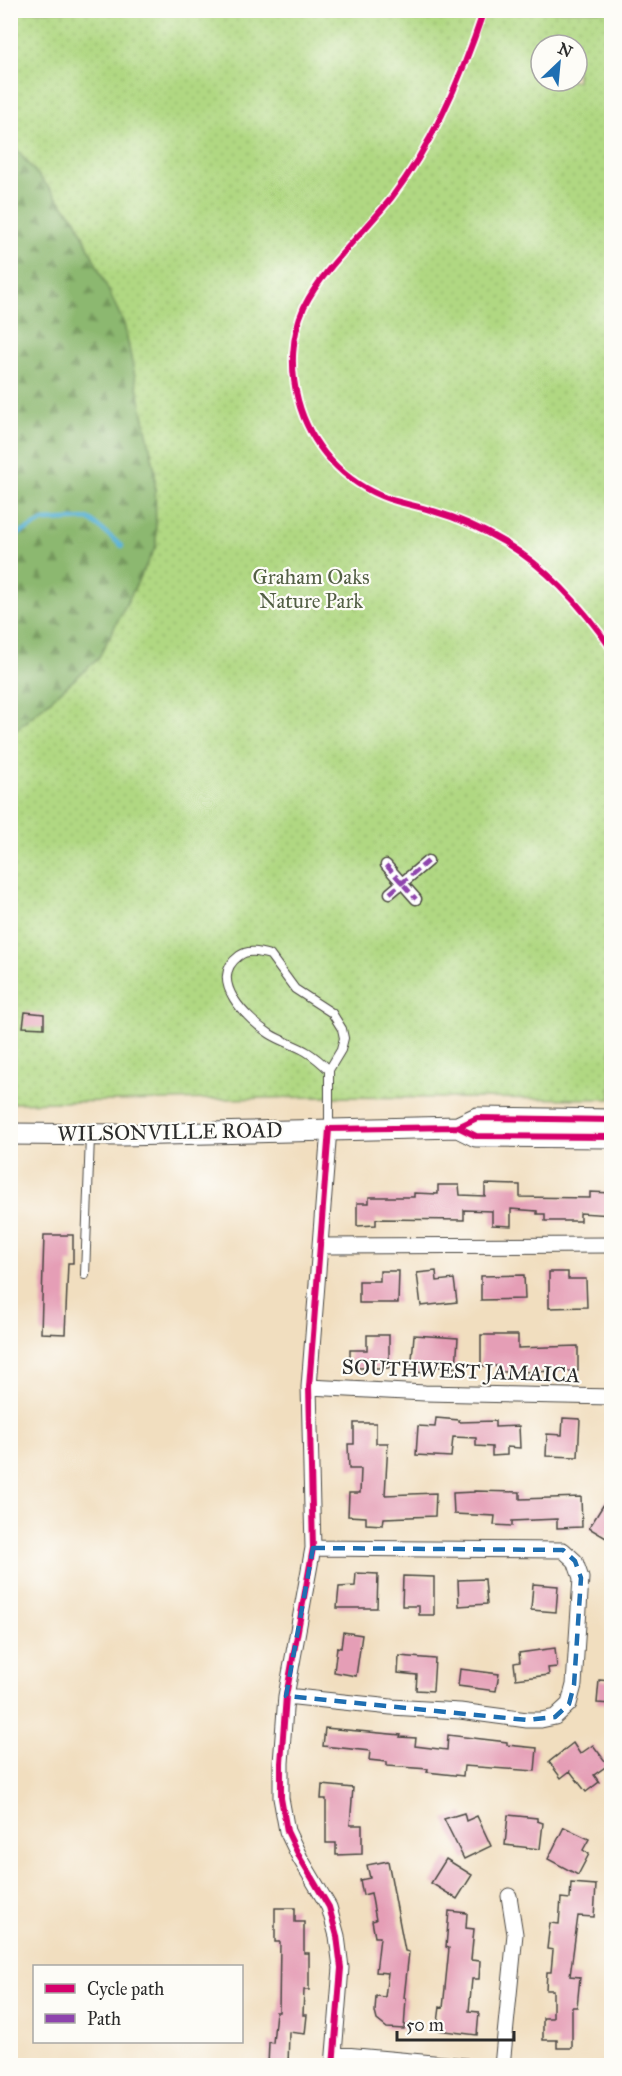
<svg xmlns="http://www.w3.org/2000/svg" width="622" height="2076" font-family="'IM FELL Great Primer',serif">
  <defs>
    <pattern id="grass-dots" width="8" height="8" patternUnits="userSpaceOnUse" patternTransform="scale(1.5)"><rect width="8" height="8" fill="#b0d882"/><path d="M2 2h.1M6 6h.1" fill="none" stroke="#98ba70" stroke-width="1.8" stroke-linecap="round"/></pattern>
    <pattern id="forest-firs" width="22" height="20" patternUnits="userSpaceOnUse" patternTransform="scale(1.5)"><rect width="22" height="20" fill="#8cb870"/><path d="M5 1l3.5 6h-7zM16 11l3.5 6h-7z" fill="#73965c"/></pattern>
  </defs>
  <rect width="100%" height="100%" fill="#fdfcf7"/>
  <filter id="ink" filterUnits="userSpaceOnUse"><feTurbulence type="fractalNoise" baseFrequency=".0167" numOctaves="2"/><feDisplacementMap in="SourceGraphic" scale="12" xChannelSelector="R" yChannelSelector="G"/><feConvolveMatrix kernelMatrix="1 2 1 2 8 2 1 2 1" color-interpolation-filters="sRGB"/></filter>
  <filter id="wash" filterUnits="userSpaceOnUse"><feTurbulence type="fractalNoise" baseFrequency=".008" numOctaves="4" result="noise"/><feDisplacementMap in="SourceGraphic" scale="24" xChannelSelector="R" yChannelSelector="G"/><feGaussianBlur stdDeviation="1.35" result="paint"/><feColorMatrix in="noise" values="0 0 0 0 0 0 0 0 0 0 0 0 0 0 0 0 0 1.4 0 .05"/><feComposite in="paint" operator="in"/></filter>
  <g filter="url(#wash)">
    <rect width="100%" height="100%" fill="#f1debf"/>
    <path fill="url(#grass-dots)" stroke="#6e8256" stroke-width="1.5" fill-rule="evenodd" d="M 10,11 L 611,11 L 611,1099 L 319,1097 L 11,1103 ZM 541,45 L 577,45 L 577,81 L 541,81 Z"/>
    <path fill="url(#forest-firs)" stroke="#5c724e" stroke-width="1.5" d="M 11,143 L 76,220 L 124,324 L 155,471 L 156,546 L 98,659 L 11,734 Z"/>
    <g fill="none" stroke-linecap="round" stroke-linejoin="round">
      <path stroke="#5bb4d9" stroke-width="4.5" d="M 10,538 L 44,521 L 89,519 L 122,546"/>
    </g>
    <g id="blocks">
      <path fill="#e59eb6" d="M 25,1012 L 44,1014 L 44,1028 L 23,1027 Z
        M 485,1184 L 520,1185 L 520,1197 L 590,1198 L 590,1192 L 612,1193 L 612,1215 L 580,1213 L 580,1221 L 545,1221 L 545,1214 L 537,1214 L 537,1211 L 511,1209 L 511,1226 L 492,1225 L 492,1211 L 464,1210 L 464,1220 L 376,1219 L 376,1225 L 357,1226 L 357,1203 L 369,1203 L 369,1197 L 414,1197 L 414,1193 L 438,1194 L 438,1185 L 459,1185 L 460,1195 L 485,1196 Z
        M 44,1235 L 73,1235 L 73,1263 L 68,1263 L 65,1334 L 41,1333 Z
        M 380,1271 L 399,1271 L 398,1303 L 359,1303 L 359,1281 L 380,1281 Z
        M 436,1271 L 437,1281 L 454,1279 L 457,1302 L 421,1306 L 417,1273 Z
        M 549,1272 L 568,1272 L 568,1279 L 586,1279 L 587,1307 L 549,1308 Z
        M 524,1275 L 525,1299 L 481,1300 L 481,1276 Z
        M 367,1335 L 389,1335 L 389,1368 L 350,1368 L 350,1350 L 367,1350 Z
        M 414,1335 L 458,1338 L 456,1368 L 430,1366 L 430,1373 L 411,1372 Z
        M 481,1335 L 518,1335 L 518,1348 L 578,1346 L 578,1371 L 499,1372 L 499,1366 L 481,1366 Z
        M 436,1418 L 459,1420 L 459,1422 L 495,1421 L 495,1427 L 519,1426 L 520,1448 L 507,1447 L 507,1455 L 492,1456 L 492,1447 L 476,1446 L 476,1438 L 453,1437 L 451,1457 L 416,1455 L 418,1426 L 435,1427 Z
        M 563,1418 L 580,1419 L 578,1457 L 546,1456 L 547,1434 L 562,1435 Z
        M 354,1423 L 376,1423 L 376,1443 L 388,1443 L 385,1495 L 436,1493 L 435,1516 L 384,1518 L 383,1525 L 366,1524 L 366,1517 L 348,1516 L 349,1493 L 360,1493 L 361,1469 L 349,1469 L 348,1444 L 354,1444 Z
        M 474,1491 L 520,1492 L 520,1499 L 581,1497 L 582,1527 L 557,1528 L 557,1519 L 512,1521 L 512,1526 L 494,1525 L 495,1516 L 454,1514 L 453,1493 L 474,1492 Z
        M 612,1491 L 612,1529 L 606,1538 L 589,1528 Z
        M 356,1573 L 378,1574 L 377,1608 L 337,1608 L 339,1587 L 355,1586 Z
        M 403,1576 L 434,1577 L 434,1615 L 419,1615 L 419,1606 L 402,1606 Z
        M 485,1579 L 487,1604 L 459,1606 L 458,1580 Z
        M 533,1584 L 558,1586 L 556,1612 L 531,1610 Z
        M 343,1632 L 362,1635 L 356,1676 L 334,1672 L 337,1647 L 341,1648 Z
        M 555,1648 L 557,1667 L 548,1668 L 549,1675 L 516,1679 L 514,1663 L 520,1662 L 519,1653 Z
        M 399,1656 L 435,1659 L 433,1691 L 416,1690 L 417,1675 L 398,1673 Z
        M 460,1669 L 499,1674 L 496,1691 L 458,1686 Z
        M 599,1680 L 612,1681 L 612,1704 L 597,1703 Z
        M 325,1728 L 401,1735 L 400,1737 L 416,1738 L 415,1746 L 447,1750 L 448,1735 L 507,1742 L 507,1745 L 537,1748 L 535,1771 L 464,1766 L 463,1776 L 427,1772 L 428,1769 L 387,1766 L 387,1762 L 369,1760 L 370,1751 L 323,1746 Z
        M 573,1743 L 580,1754 L 593,1745 L 608,1765 L 594,1775 L 599,1782 L 586,1792 L 570,1771 L 561,1778 L 549,1762 Z
        M 322,1785 L 353,1788 L 350,1825 L 362,1825 L 362,1854 L 336,1855 L 336,1843 L 326,1843 L 326,1799 L 321,1799 Z
        M 464,1813 L 466,1821 L 477,1816 L 491,1846 L 464,1859 L 444,1819 Z
        M 508,1815 L 537,1818 L 537,1821 L 543,1823 L 540,1849 L 505,1845 Z
        M 564,1827 L 589,1839 L 583,1850 L 589,1854 L 578,1875 L 548,1859 Z
        M 446,1859 L 472,1875 L 457,1899 L 431,1883 Z
        M 388,1861 L 405,1951 L 409,1952 L 404,1998 L 406,1998 L 404,2029 L 387,2028 L 377,2020 L 375,2012 L 376,1996 L 385,1997 L 388,1973 L 376,1972 L 380,1937 L 375,1937 L 372,1921 L 376,1920 L 371,1893 L 363,1895 L 360,1880 L 370,1878 L 367,1865 Z
        M 571,1883 L 596,1885 L 594,1917 L 578,1916 L 570,1976 L 580,1977 L 577,2007 L 572,2007 L 572,2048 L 557,2048 L 557,2040 L 543,2040 L 543,2018 L 553,2018 L 553,1990 L 546,1990 L 547,1972 L 551,1972 L 553,1950 L 547,1949 L 550,1923 L 559,1924 L 561,1898 L 570,1899 Z
        M 275,1908 L 295,1908 L 295,1922 L 304,1922 L 304,1953 L 309,1953 L 309,1990 L 304,1990 L 303,2015 L 307,2015 L 305,2034 L 289,2032 L 288,2066 L 268,2066 L 269,2042 L 273,2043 L 276,2012 L 279,2012 L 280,1942 L 275,1942 Z
        M 449,1911 L 467,1913 L 466,1928 L 474,1929 L 471,1960 L 480,1961 L 479,1979 L 472,1979 L 469,2011 L 479,2012 L 477,2035 L 437,2030 L 440,2007 L 443,2008 L 449,1948 L 446,1947 Z"/>
    </g>
  </g>
  <g filter="url(#ink)">
    <use href="#blocks" fill-opacity="0" stroke="#494641" stroke-width="1.5"/>
    <g fill="none" stroke-linecap="round" stroke-linejoin="round">
      <g stroke="#494641" stroke-width="10">
        <path id="service" d="M 329,1070 C 322,1063 315,1057 307,1052 C 295,1045 281,1041 270,1034 C 248,1020 206,980 239,956 C 248,949 259,952 270,955 L 295,989 L 332,1013 L 342,1029 L 344,1038 L 341,1050 L 329,1070 L 329,1128
          M 85,1275 L 90,1136"/>
      </g>
      <g stroke="#494641" stroke-width="13">
        <path id="pedestrian" d="M 386,865 L 416,899
          M 390,893 L 428,861"/>
      </g>
      <g stroke="#494641" stroke-width="17">
        <path id="minor" d="M 329,1129 L 309,1387 L 313,1548 L 286,1696 L 281,1763 L 281,1798 L 287,1831 L 300,1858 L 329,1907 L 337,1936 L 341,1968 L 333,2066
          M 321,1246 L 612,1245
          M 309,1387 L 425,1393 L 612,1397
          M 286,1696 L 391,1707 L 460,1711 L 527,1720 L 541,1720 L 555,1717 L 569,1704 L 574,1685 L 581,1578 L 575,1561 L 563,1550 L 313,1548
          M 334,2054 L 466,2066
          M 502,2066 L 515,1934 L 509,1896"/>
      </g>
      <g stroke="#494641" stroke-width="23">
        <path id="secondary" d="M 458,1127 L 476,1136 L 612,1137
          M 10,1134 L 122,1135 L 458,1127 L 477,1118 L 612,1120"/>
      </g>
      <use href="#service" stroke="#fff" stroke-width="8"/>
      <use href="#pedestrian" stroke="#fff" stroke-width="10"/>
      <use href="#minor" stroke="#fff" stroke-width="15"/>
      <use href="#secondary" stroke="#fff" stroke-width="21"/>
      <path stroke="#8e44ad" stroke-width="4.5" stroke-dasharray="9 4.5" stroke-linecap="butt" d="M 386,865 L 416,899
        M 390,893 L 428,861"/>
      <g stroke="#fdfcf7" stroke-width="10">
        <path id="cycleway" d="M 484,10 C 462,77 434,142 392,197 C 365,232 323,268 304,307 C 291,336 290,370 298,400 C 310,446 344,483 389,499 C 404,504 419,506 433,511 C 458,518 482,529 504,542 C 549,569 583,607 612,650
          M 458,1127 L 476,1136 L 612,1137
          M 333,2066 L 341,1968 L 337,1936 L 329,1907 L 300,1858 L 287,1831 L 281,1798 L 281,1763 L 286,1696 L 313,1548 L 309,1387 L 329,1129 L 458,1127 L 477,1118 L 612,1120"/>
      </g>
      <use href="#cycleway" stroke="#d6006c" stroke-width="6"/>
    </g>
  </g>
  <path fill="none" stroke="#1f6fb2" stroke-width="4.5" stroke-dasharray="12 8" stroke-linejoin="round" d="M 313,1548 L 563,1550 L 575,1561 L 581,1578 L 574,1685 L 569,1704 L 555,1717 L 527,1720 L 286,1696 Z"/>
  <g text-anchor="middle" stroke-width="4.5" stroke-linejoin="round" paint-order="stroke">
    <g font-size="21" fill="#535f45" stroke="#fdfcf7">
      <text x="311" y="584">Graham Oaks<tspan x="311" dy="24">Nature Park</tspan></text>
    </g>
    <g font-size="21" fill="#2b2b2b" stroke="#fdfcf7">
      <text transform="translate(170 1132) rotate(-1)" y="7">WILSONVILLE ROAD</text>
      <text transform="translate(461 1371) rotate(2)" y="7">SOUTHWEST JAMAICA</text>
    </g>
  </g>
  <rect width="622" height="2076" fill="none" stroke="#fdfcf7" stroke-width="36"/>
  <rect x="33" y="1965" width="210" height="78" fill="#fdfcf7" stroke="#a9a8a5" stroke-width="1.5"/>
  <rect x="45" y="1984" width="30" height="9" fill="#d6006c" stroke="#a9a8a5" stroke-width="1.5"/>
  <text x="87" y="1995" font-size="18" fill="#2b2b2b">Cycle path</text>
  <rect x="45" y="2014" width="30" height="9" fill="#8e44ad" stroke="#a9a8a5" stroke-width="1.5"/>
  <text x="87" y="2025" font-size="18" fill="#2b2b2b">Path</text>
  <g transform="translate(559 63) rotate(26)"><circle r="28" fill="#fdfcf7" stroke="#a9a8a5" stroke-width="1.5"/>
  <path d="M0-4.5L10 22L0 15L-10 22Z" fill="#1f6fb2"/>
  <text y="-9" font-size="16" font-weight="bold" text-anchor="middle" fill="#2b2b2b">N</text>
  </g>
  <path d="M397 2031v9h117v-9" fill="none" stroke="#2b2b2b" stroke-width="3"/>
  <text x="406" y="2031" font-size="18" fill="#2b2b2b" stroke="#fdfcf7" stroke-width="4.5" paint-order="stroke">50 m</text>
</svg>
